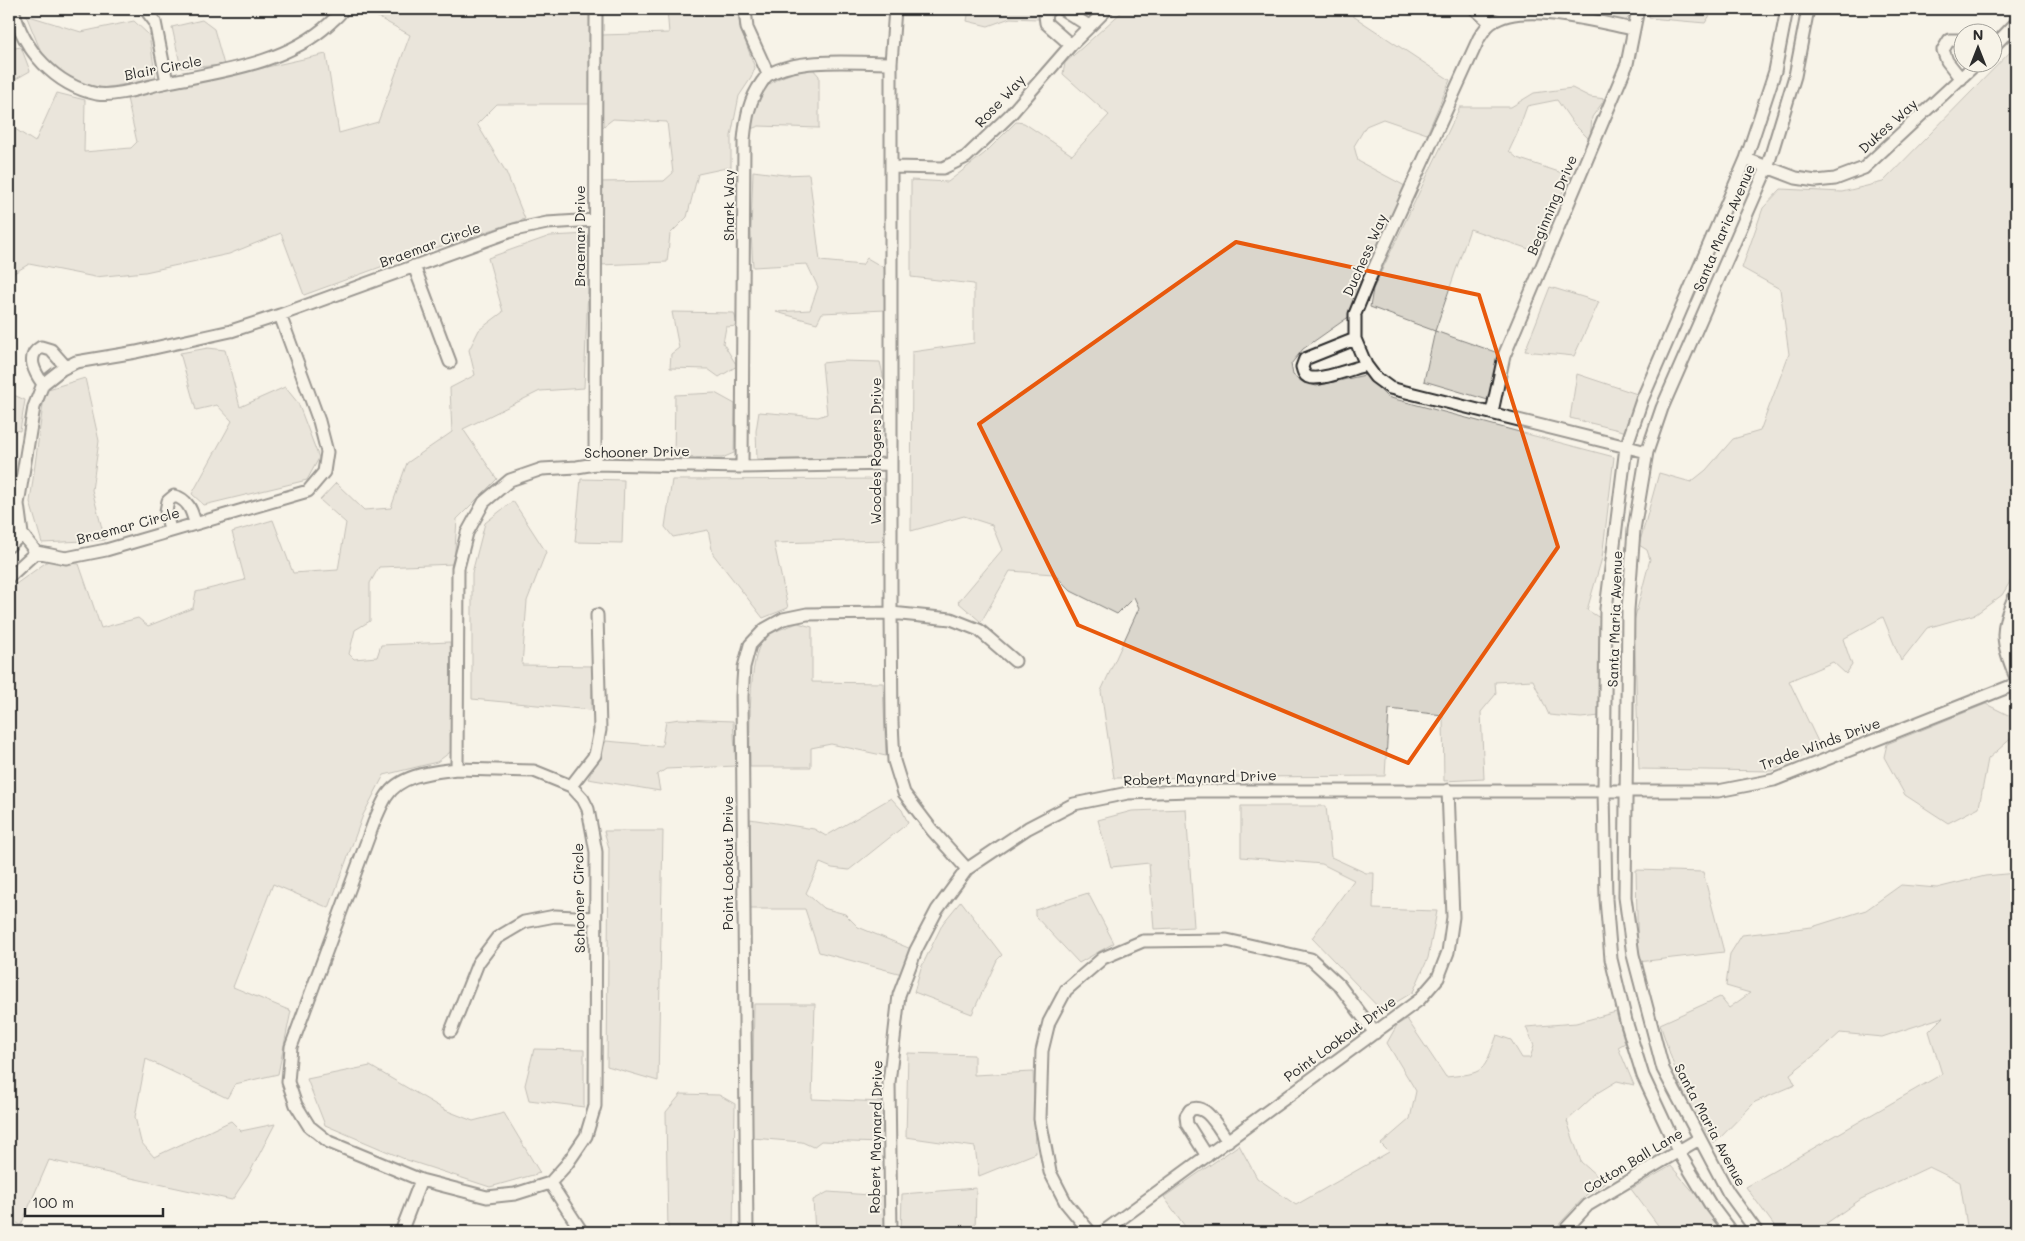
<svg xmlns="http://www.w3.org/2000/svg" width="2025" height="1241" font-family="Mali,sans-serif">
  <rect width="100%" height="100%" fill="#f7f3e8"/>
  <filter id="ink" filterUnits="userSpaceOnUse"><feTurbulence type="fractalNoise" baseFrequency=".02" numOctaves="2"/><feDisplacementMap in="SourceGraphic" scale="10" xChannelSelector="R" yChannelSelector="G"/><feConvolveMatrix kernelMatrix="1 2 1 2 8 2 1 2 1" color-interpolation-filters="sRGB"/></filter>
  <g filter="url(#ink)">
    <path fill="#dad6cc" stroke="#82807c" d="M 363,9 C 373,9 385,12 394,9 L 523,9 L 524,12 L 591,13 L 590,104 L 497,104 L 477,124 L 506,172 L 525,219 L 405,258 L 304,295 L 281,233 L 229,254 L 145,272 L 95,277 L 29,264 L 9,276 L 9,125 L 35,142 L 57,93 L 85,100 L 84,152 L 131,148 L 137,142 L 127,98 L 326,54 L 339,133 L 378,122 L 410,35 Z
      M 667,9 L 738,9 L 740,27 L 755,68 L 751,78 L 739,96 L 731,136 L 731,167 L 698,174 L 687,217 L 670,234 L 667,262 L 600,265 L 600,182 L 664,181 L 673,173 L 667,122 L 613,119 L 600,129 L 601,35 L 669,33 Z
      M 969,9 L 1045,9 L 1038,19 L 1010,18 L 988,26 L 967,21 Z
      M 1125,9 L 1356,9 L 1353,16 L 1450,80 L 1427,134 L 1383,119 L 1366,126 L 1354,146 L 1358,161 L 1405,186 L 1350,316 L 1303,349 L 1291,364 L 1293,375 L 1301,381 L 1316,386 L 1365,375 L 1387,397 L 1614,457 L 1602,558 L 1587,610 L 1600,618 L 1600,716 L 1581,718 L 1549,715 L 1533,680 L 1495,682 L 1496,694 L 1481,712 L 1484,779 L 1444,781 L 1443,715 L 1389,709 L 1385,776 L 1114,778 L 1101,691 L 1139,608 L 1134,597 L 1117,614 L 1071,591 L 1054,574 L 1010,571 L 981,622 L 958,602 L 1002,550 L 992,525 L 964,516 L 911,531 L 912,352 L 974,343 L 974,284 L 911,277 L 911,180 L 948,182 L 985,153 L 1016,122 L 1024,123 L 1072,155 L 1109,115 L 1063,74 L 1065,63 Z
      M 1572,9 L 1634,9 C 1631,13 1628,20 1624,21 C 1607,26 1587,13 1572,9 Z
      M 1650,9 L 1714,9 L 1705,23 L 1649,18 Z
      M 26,15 L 81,32 L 134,21 L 149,35 L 156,79 L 103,88 L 73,81 L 46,64 Z
      M 202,20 L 214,29 L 224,65 L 181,68 L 172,27 Z
      M 2016,46 L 2016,572 L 2002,595 L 1976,614 L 1927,628 L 1901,661 L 1883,617 L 1843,639 L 1852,665 L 1846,674 L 1833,662 L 1789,681 L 1821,748 L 1772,771 L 1639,769 L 1634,621 L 1650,559 L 1647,550 L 1639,545 L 1659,473 L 1691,482 L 1706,470 L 1733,439 L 1760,431 L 1789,354 L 1780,289 L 1742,268 L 1763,208 L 1781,189 L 1842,192 L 1883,182 Z
      M 21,47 L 30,71 L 9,83 L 9,49 Z
      M 812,68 L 819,76 L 819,128 L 759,126 L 748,130 C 761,84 767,79 812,68 Z
      M 1572,88 L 1590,97 L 1605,99 L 1592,117 L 1590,140 L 1573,123 L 1557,100 L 1527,106 L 1517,134 L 1509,151 L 1517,158 L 1571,176 L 1532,250 L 1470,229 L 1435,331 L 1501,354 L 1488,400 L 1424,381 L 1435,331 L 1370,307 L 1373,289 L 1460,107 L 1511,107 L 1534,93 Z
      M 753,171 L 784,175 L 809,174 L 820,261 L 862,265 L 867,258 L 886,269 L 885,310 L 822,313 L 817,323 L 776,312 L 810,310 L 818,287 L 807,264 L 753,267 L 751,231 Z
      M 590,234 L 584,388 L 540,391 L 463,429 L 497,479 L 457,519 L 454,564 L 379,567 L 370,583 L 370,621 L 355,630 L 349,654 L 354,659 L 377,657 L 381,645 L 450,642 L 453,750 L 437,762 L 384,775 L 363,815 L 329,908 L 273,884 L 233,987 L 291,1011 L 278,1074 L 235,1084 L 227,1098 L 146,1059 L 135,1117 L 141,1142 L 154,1157 L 231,1121 L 241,1131 L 275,1124 L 248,1176 L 232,1200 L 49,1160 L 21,1225 L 9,1219 L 9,589 L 48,561 L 79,564 L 101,628 L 138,618 L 148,626 L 193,608 L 196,592 L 245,580 L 232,532 L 273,520 L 293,573 L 338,570 L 346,523 L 320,500 L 336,483 L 364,510 L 391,508 L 407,463 L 452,432 L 450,388 L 475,375 L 469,350 L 479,330 L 503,312 L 488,258 L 550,236 Z
      M 1550,287 L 1599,302 L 1574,356 L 1525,351 Z
      M 672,312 L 734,313 L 738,326 L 726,327 L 723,343 L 737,366 L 719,377 L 708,369 L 670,368 L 671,354 L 679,348 Z
      M 208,348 L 225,350 L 240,407 L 285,387 L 298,403 L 319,458 L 307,480 L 204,505 L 192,494 L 232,421 L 217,405 L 196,410 L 180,353 Z
      M 841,361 L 880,362 C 889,394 882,428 877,461 L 757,459 L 756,431 L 759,412 L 818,417 L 827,414 L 822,363 Z
      M 1577,374 L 1640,395 L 1627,432 L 1570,418 Z
      M 85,378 L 99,441 L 92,490 L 105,540 L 42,543 L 30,502 L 45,390 Z
      M 9,393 L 25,400 L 20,431 L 9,429 Z
      M 715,393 L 735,404 L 734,453 L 722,458 L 674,457 L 675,395 Z
      M 581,479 L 624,480 L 622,543 L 575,542 Z
      M 886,479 L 886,540 L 774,543 L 788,608 L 763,618 L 713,554 L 708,530 L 673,537 L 665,527 L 672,480 Z
      M 513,501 L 546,552 L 527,601 L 522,665 L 593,666 L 591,710 L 472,699 L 472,573 L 485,523 Z
      M 798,623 L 812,627 L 812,682 L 883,683 L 886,756 L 831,744 L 811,748 L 811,767 L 750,767 C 750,740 747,654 765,637 C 771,632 790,626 798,623 Z
      M 1986,704 L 2016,719 L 2016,734 L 1988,759 L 1979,807 L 1948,823 L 1905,795 L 1884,757 L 1887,744 Z
      M 680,719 L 733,721 L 736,766 L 666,769 L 657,775 L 660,791 L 588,779 L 606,741 L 662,746 L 666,721 Z
      M 891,798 L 902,810 L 908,823 L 849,870 L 832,868 L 820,863 L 806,893 L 823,908 L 845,914 L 858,927 L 911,949 L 902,974 L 819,952 L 805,909 L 750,909 L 750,819 L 814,829 L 826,836 Z
      M 1241,806 L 1326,806 L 1331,857 L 1366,873 L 1374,873 L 1373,909 L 1437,911 L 1428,958 L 1413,992 L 1382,1011 L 1312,938 L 1354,880 L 1322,864 L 1241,857 Z
      M 1186,809 L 1194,927 L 1154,929 L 1149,863 L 1111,867 L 1098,820 L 1132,811 Z
      M 604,831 L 663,831 L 658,1081 L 607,1066 L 609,848 Z
      M 1636,870 L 1703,872 L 1724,952 L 1638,962 Z
      M 2016,873 L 2016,1232 L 1968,1232 L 1960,1182 L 1929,1167 L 1861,1199 L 1814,1232 L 1779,1232 L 1746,1187 L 1942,1074 L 1929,1031 L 1943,1017 L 1882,1037 L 1840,1033 L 1820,1051 L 1790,1074 L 1795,1085 L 1755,1102 L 1714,1144 L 1685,1099 L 1660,1024 L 1720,997 L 1729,1008 L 1750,993 L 1726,986 L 1730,954 L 1742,935 L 1812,927 L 1866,910 L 1901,885 L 1937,888 L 1985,876 Z
      M 1088,893 L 1114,943 L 1079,963 L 1035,916 L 1035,910 Z
      M 961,901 L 1002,955 L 997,960 L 972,1014 L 914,992 L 921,968 L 943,923 Z
      M 754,1004 L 815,1004 L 812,1099 L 884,1102 L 882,1143 L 821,1141 L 813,1147 L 802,1142 L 752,1138 Z
      M 1616,1012 L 1625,1043 L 1618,1047 L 1634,1085 L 1617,1081 L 1597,1093 L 1567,1121 L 1581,1162 L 1605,1183 L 1586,1195 L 1552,1232 L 1189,1232 L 1164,1197 L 1239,1145 L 1257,1178 L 1296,1205 L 1389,1152 L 1381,1144 L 1410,1119 L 1416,1091 L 1387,1043 L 1397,1025 L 1407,1019 L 1446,1077 C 1486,1073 1483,1073 1497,1035 L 1511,1040 L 1522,1058 L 1530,1058 L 1534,1046 L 1526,1027 L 1576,1023 Z
      M 534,1049 L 584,1050 L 584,1107 L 529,1100 L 525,1085 Z
      M 908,1053 L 974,1055 L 974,1075 L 1033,1072 L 1036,1153 L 979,1176 L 975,1147 L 906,1137 Z
      M 370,1066 L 445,1110 L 473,1121 L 504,1113 L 540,1173 L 490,1187 L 407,1160 L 325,1125 L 307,1079 Z
      M 681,1094 L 719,1095 L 735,1104 L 733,1232 L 668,1232 L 666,1112 Z
      M 1671,1166 L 1728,1232 L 1663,1232 L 1631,1189 Z
      M 976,1188 L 975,1232 L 901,1232 L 902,1194 Z
      M 828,1192 L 884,1196 L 885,1232 L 815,1232 L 813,1200 Z"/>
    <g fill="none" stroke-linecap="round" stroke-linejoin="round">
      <g stroke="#2b2b2b" stroke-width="15">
        <path id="minor" d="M 13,9 C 23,49 54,85 97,94 C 116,97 148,86 168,82 C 224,71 287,63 330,23 C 335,18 340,15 343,9
          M 145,9 L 155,22 L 167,82
          M 745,9 L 747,28 L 768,74
          M 895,9 L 891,63 L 891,613 L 892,723 L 894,761 L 904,793 L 932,830 L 967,869
          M 1050,9 L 1045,15 L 1046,23 L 1071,45
          M 1062,9 L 1089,26
          M 1475,9 L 1491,23
          M 1633,29 C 1597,22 1522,0 1491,23 C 1486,27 1482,33 1479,38 L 1368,282 L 1355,314 L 1355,339 L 1366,365 L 1375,377 L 1390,388 L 1647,452
          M 1992,48 L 2016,23
          M 1961,79 L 1947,61 L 1943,50 L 1949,40 L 1962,40
          M 1746,159 L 1796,178 L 1816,181 L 1835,179 L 1864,168 L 1978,62
          M 893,167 L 943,168 L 966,157 L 1010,115 L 1071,45 L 1107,9
          M 414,266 L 450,362
          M 280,315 L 319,421 L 327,452 L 324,472 L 308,491 L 106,550 L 66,558 L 36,552 L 22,534 L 18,504 L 34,407 L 43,384 L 62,369 L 76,362 L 136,352 L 231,331 L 280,315 L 514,230 L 547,223 L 595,220
          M 1355,339 L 1305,359 L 1302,367 C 1303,371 1304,375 1308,377 C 1319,382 1353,368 1366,365
          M 43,384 C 35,373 25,356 41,347 L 51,350 L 66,367
          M 1492,412 L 1504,356 L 1627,64 L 1638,9
          M 595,464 L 596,9
          M 742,467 L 744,140 C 746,118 749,100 762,82 C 764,79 767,75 770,74 C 799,57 858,63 891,63
          M 170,531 L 166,511 L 168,501 L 174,496 C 188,499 192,511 195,523
          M 9,546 L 22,534
          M 9,577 L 36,552
          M 2016,593 C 1999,631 2001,640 2016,678
          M 457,769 L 534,771 L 571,786 L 583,799 L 588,809 L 596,852 L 595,1106 L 586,1136 L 567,1164 L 550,1183 L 515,1194 L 487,1197 L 421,1180 L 329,1142 L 309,1126 L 296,1105 L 288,1082 L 291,1047 L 374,822 C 378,814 381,805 386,797 C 400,774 433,772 457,769 Z
          M 457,769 L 458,568 L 467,533 L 484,502 L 510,480 L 542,469 L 577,467 L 595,464 L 742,467 L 891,464
          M 571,786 L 595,755 L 600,730 L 597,615
          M 451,1031 L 478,963 L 497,938 L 524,922 L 555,916 L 595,918
          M 1207,1156 L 1187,1124 L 1186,1116 L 1190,1110 C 1206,1101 1219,1130 1228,1141
          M 550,1183 L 582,1232
          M 401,1232 L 421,1180
          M 747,1232 L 742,696 L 744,667 L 750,645 L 765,629 L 783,619 L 807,614 L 891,613 L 951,619 L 979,630 L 1015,661
          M 891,1232 L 889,1083 L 899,995 L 916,950 L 937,910 L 967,869 L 1028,828 L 1074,804 L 1128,793 L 1190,791 L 1718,791 L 1774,780 L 2016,684
          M 1090,1232 L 1066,1203 L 1050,1172 L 1040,1119 L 1042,1051 L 1049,1022 L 1066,990 L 1103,958 L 1143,941 L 1227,940 L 1311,959 L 1339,985 L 1375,1033
          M 1103,1232 L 1419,1000 L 1438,978 L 1448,952 L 1453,917 L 1448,790
          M 1563,1232 L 1588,1205 L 1699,1139
          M 1731,1232 L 1710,1204 L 1678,1151 L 1643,1076 L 1626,1021 L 1611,959 L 1606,899 L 1604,790 L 1606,609 L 1626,447 L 1642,400 L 1746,159 L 1775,71 L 1787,9
          M 1757,1232 L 1728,1192 L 1663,1069 L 1633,955 L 1625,897 L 1628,610 L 1634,530 L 1647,452 L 1662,408 L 1767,168 L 1795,76 L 1808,9"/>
      </g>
      <use href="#minor" stroke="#f7f3e8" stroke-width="11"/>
    </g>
  </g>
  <path d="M0 0H2025V1241H0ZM 1236,242 L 1479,295 L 1558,547 L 1408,763 L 1078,625 L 979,424 Z" fill="#f7f3e8" fill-opacity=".55" fill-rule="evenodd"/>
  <path fill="none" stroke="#e8590c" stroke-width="4" stroke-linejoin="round" d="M 1236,242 L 1479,295 L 1558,547 L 1408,763 L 1078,625 L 979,424 Z"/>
  <g text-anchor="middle" stroke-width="4" stroke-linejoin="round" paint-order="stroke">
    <g font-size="14" fill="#2b2b2b" stroke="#f7f3e8">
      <text transform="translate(163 68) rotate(-11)" y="5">Blair Circle</text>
      <text transform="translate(1000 101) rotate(-47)" y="5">Rose Way</text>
      <text transform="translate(1888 126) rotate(-42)" y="5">Dukes Way</text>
      <text transform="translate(729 205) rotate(-90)" y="5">Shark Way</text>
      <text transform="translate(1552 205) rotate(-67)" y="5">Beginning Drive</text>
      <text transform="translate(1724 228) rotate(-67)" y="5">Santa Maria Avenue</text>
      <text transform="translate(580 236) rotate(-90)" y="5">Braemar Drive</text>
      <text transform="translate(430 245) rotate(-20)" y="5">Braemar Circle</text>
      <text transform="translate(1365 255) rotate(-66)" y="5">Duchess Way</text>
      <text transform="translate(876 451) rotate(-90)" y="5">Woodes Rogers Drive</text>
      <text transform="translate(637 452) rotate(-1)" y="5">Schooner Drive</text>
      <text transform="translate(128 526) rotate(-15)" y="5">Braemar Circle</text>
      <text transform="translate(1615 619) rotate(-88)" y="5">Santa Maria Avenue</text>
      <text transform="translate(1820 744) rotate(-20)" y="5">Trade Winds Drive</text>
      <text transform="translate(1200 778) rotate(-2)" y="5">Robert Maynard Drive</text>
      <text transform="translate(728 863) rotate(-90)" y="5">Point Lookout Drive</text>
      <text transform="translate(579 898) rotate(-91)" y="5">Schooner Circle</text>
      <text transform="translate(1340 1039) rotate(-36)" y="5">Point Lookout Drive</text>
      <text transform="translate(1710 1125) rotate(62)" y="5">Santa Maria Avenue</text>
      <text transform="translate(876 1137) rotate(-89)" y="5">Robert Maynard Drive</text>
      <text transform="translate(1633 1161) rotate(-31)" y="5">Cotton Ball Lane</text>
    </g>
  </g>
  <rect width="2025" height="1241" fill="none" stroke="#f7f3e8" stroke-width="30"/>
  <rect x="15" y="15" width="1995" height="1211" fill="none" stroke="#2b2b2b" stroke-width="2" filter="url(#ink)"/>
  <g transform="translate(1978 48)"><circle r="24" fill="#f7f3e8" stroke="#a5a39c"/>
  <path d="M0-4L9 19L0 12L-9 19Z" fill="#2b2b2b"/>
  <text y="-8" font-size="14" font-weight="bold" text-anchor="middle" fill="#2b2b2b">N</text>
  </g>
  <path d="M25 1208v8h138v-8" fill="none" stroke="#2b2b2b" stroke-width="2.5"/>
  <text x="32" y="1208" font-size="15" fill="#2b2b2b" stroke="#f7f3e8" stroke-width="4" paint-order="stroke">100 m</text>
</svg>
